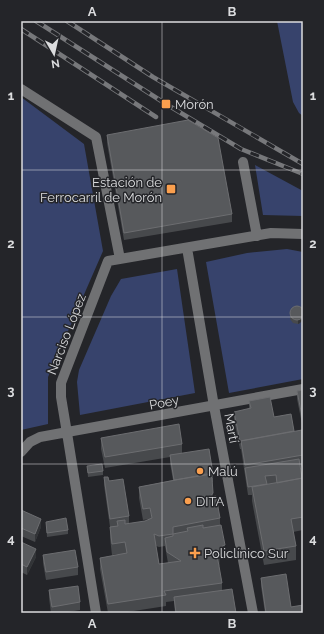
<svg xmlns="http://www.w3.org/2000/svg" width="324" height="634" font-family="Raleway,sans-serif">
  <rect width="100%" height="100%" fill="#242529"/>
  <path fill="#37436c" d="M 277,21 L 303,21 L 303,116 L 299,113 L 293,102 Z
    M 21,97 L 84,144 L 103,251 L 48,377 L 48,424 L 21,430 Z
    M 255,165 L 303,191 L 303,216 L 263,215 Z
    M 287,249 L 303,252 L 303,379 L 229,393 L 206,262 L 247,253 Z
    M 177,269 L 195,393 L 80,415 L 77,382 L 79,370 L 111,296 L 121,279 Z"/>
  <g fill="none" stroke-linecap="round" stroke-linejoin="round">
    <path stroke="#707173" stroke-width="10" d="M 21,89 L 96,137 L 120,259
      M 243,162 L 257,236
      M 187,248 L 214,406 L 253,613
      M 21,452 L 30,442 L 40,437 L 303,389
      M 96,613 L 67,433 L 61,397 L 61,383 L 108,261 L 271,233 L 303,234"/>
    <g stroke="#77787b" stroke-width="4.5">
      <path id="rail" d="M 36,21 L 166,104 L 241,149 L 303,174
        M 67,21 L 153,77 L 303,164
        M 21,29 L 156,117"/>
    </g>
    <use href="#rail" stroke="#242529" stroke-width="3" stroke-dasharray="9" stroke-linecap="butt"/>
  </g>
  <path fill="#47494c" fill-rule="evenodd" d="M 107,135 L 232,214 L 232,222 L 124,240 L 107,143 Z
    M 292,309 L 300,323 L 298,324 L 293,323 L 290,319 L 291,311 Z
    M 303,390 L 303,429 L 297,399 L 297,391 Z
    M 249,401 L 274,417 L 291,414 L 294,431 L 303,438 L 303,466 L 300,467 L 302,478 L 303,478 L 303,530 L 293,532 L 296,546 L 296,560 L 264,565 L 252,501 L 252,495 L 248,495 L 241,449 L 240,449 L 234,420 L 234,412 L 249,409 Z
    M 101,438 L 182,444 L 182,453 L 213,474 L 213,482 L 212,482 L 213,497 L 220,518 L 220,525 L 225,556 L 220,558 L 220,566 L 219,566 L 222,583 L 222,590 L 236,613 L 175,613 L 174,601 L 166,602 L 166,606 L 121,613 L 108,613 L 100,569 L 100,558 L 121,554 L 112,555 L 110,538 L 110,527 L 104,485 L 104,477 L 109,481 L 129,516 L 129,524 L 145,521 L 150,519 L 143,520 L 139,498 L 139,487 L 173,480 L 170,463 L 170,457 L 105,468 L 101,449 ZM 156,546 L 159,547 L 165,546 L 168,563 L 159,564 Z
    M 87,466 L 103,471 L 103,475 L 88,477 Z
    M 21,510 L 41,527 L 35,542 L 21,536 Z
    M 46,522 L 68,530 L 68,534 L 47,537 Z
    M 21,542 L 36,557 L 27,575 L 21,572 Z
    M 43,555 L 78,567 L 78,575 L 46,580 L 43,563 Z
    M 261,578 L 291,607 L 303,613 L 265,613 L 261,586 Z
    M 49,590 L 80,602 L 80,610 L 62,613 L 51,613 L 49,598 Z"/>
  <path fill="#323437" d="M 303,316 L 303,320 L 300,323 L 298,324 L 298,320 Z
    M 41,519 L 41,527 L 35,542 L 35,534 Z
    M 225,545 L 225,556 L 220,558 L 220,566 L 217,566 L 217,555 L 220,547 Z
    M 36,549 L 36,557 L 27,575 L 27,567 Z"/>
  <path fill="#57595c" stroke="#6c6d70" fill-rule="evenodd" d="M 188,120 L 218,138 L 232,214 L 124,233 L 107,135 Z
    M290 313a7 7 0 1 1 14 0a7 7 0 1 1-14 0Z
    M 303,390 L 303,421 L 297,391 Z
    M 270,397 L 274,417 L 291,414 L 294,431 L 240,441 L 234,412 L 251,408 L 249,401 Z
    M 179,424 L 182,444 L 105,457 L 101,438 Z
    M 302,430 L 303,438 L 303,455 L 245,465 L 241,441 Z
    M 209,449 L 213,474 L 174,480 L 170,455 Z
    M 299,459 L 302,478 L 277,483 L 276,475 L 265,476 L 267,484 L 248,487 L 245,468 Z
    M 102,464 L 103,471 L 88,473 L 87,466 Z
    M 207,474 L 212,478 L 213,493 L 210,497 L 216,496 L 220,518 L 173,527 L 173,534 L 188,531 L 187,528 L 203,525 L 203,528 L 221,525 L 225,545 L 220,547 L 220,555 L 217,555 L 222,583 L 164,591 L 166,595 L 108,604 L 100,558 L 127,553 L 125,542 L 112,544 L 110,527 L 118,526 L 117,521 L 125,520 L 125,524 L 145,521 L 152,518 L 150,508 L 143,509 L 139,487 ZM 154,534 L 159,536 L 173,534 L 173,536 L 165,538 L 167,552 L 181,561 L 159,564 Z
    M 104,477 L 108,477 L 109,481 L 123,479 L 129,516 L 110,519 Z
    M 303,478 L 303,517 L 291,519 L 296,546 L 264,551 L 252,487 Z
    M 21,510 L 41,519 L 35,534 L 21,528 Z
    M 66,518 L 68,530 L 47,533 L 46,522 Z
    M 21,542 L 36,549 L 27,567 L 21,564 Z
    M 75,550 L 78,567 L 46,572 L 43,555 Z
    M 286,574 L 291,607 L 303,605 L 303,613 L 266,613 L 261,578 Z
    M 78,586 L 80,602 L 52,607 L 49,590 Z
    M 232,589 L 236,613 L 176,613 L 174,597 Z"/>
  <path fill="none" stroke="#dbdcde" stroke-width="1" stroke-opacity="0.55" d="M 162,21 L 162,613M 21,170 L 303,170M 21,317 L 303,317M 21,464 L 303,464"/>
  <g fill="#fa9f4e" stroke="#242529" stroke-width="1.5">
    <rect x="161" y="99" width="10" height="10" rx="2"/>
    <rect x="166" y="184" width="10" height="10" rx="2"/>
    <circle cx="200" cy="471" r="4"/>
    <circle cx="188" cy="501" r="4"/>
    <path d="M193 547h4v4h4v4h-4v4h-4v-4h-4v-4h4z"/>
  </g>
  <g text-anchor="middle" stroke-width="3" stroke-linejoin="round" paint-order="stroke">
    <g font-size="13" fill="#dbdcde" stroke="#242529" text-anchor="start">
      <text x="175" y="109">Morón</text>
      <text x="162" y="187" text-anchor="end">Estación de<tspan x="162" dy="15">Ferrocarril de Morón</tspan></text>
      <text x="208" y="476">Malú</text>
      <text x="196" y="506">DITA</text>
      <text x="204" y="558">Policlínico Sur</text>
    </g>
    <g font-size="13" fill="#dbdcde" stroke="#242529">
      <text transform="translate(66 334) rotate(-69)" y="5">Narciso López</text>
      <text transform="translate(164 402) rotate(-11)" y="5">Poey</text>
      <text transform="translate(232 428) rotate(79)" y="5">Martí</text>
    </g>
  </g>
  <rect width="324" height="634" fill="none" stroke="#242529" stroke-width="44"/>
  <g transform="translate(54 54) rotate(171)" stroke="#242529" stroke-width="3" paint-order="stroke">
  <path d="M0-3L7 15L0 10L-7 15Z" fill="#dbdcde"/>
  <text y="-6" font-size="11" font-weight="bold" text-anchor="middle" fill="#dbdcde">N</text>
  </g>
  <rect x="22" y="22" width="280" height="590" fill="none" stroke="#dbdcde" stroke-width="1.5"/>
  <g font-size="13" text-anchor="middle" font-weight="bold" fill="#dbdcde">
    <text x="92" y="16">A</text>
    <text x="232" y="16">B</text>
    <text x="11" y="100">1</text>
    <text x="313" y="100">1</text>
    <text x="11" y="248">2</text>
    <text x="313" y="248">2</text>
    <text x="11" y="395">3</text>
    <text x="313" y="395">3</text>
    <text x="11" y="543">4</text>
    <text x="313" y="543">4</text>
    <text x="92" y="628">A</text>
    <text x="232" y="628">B</text>
  </g>
</svg>
